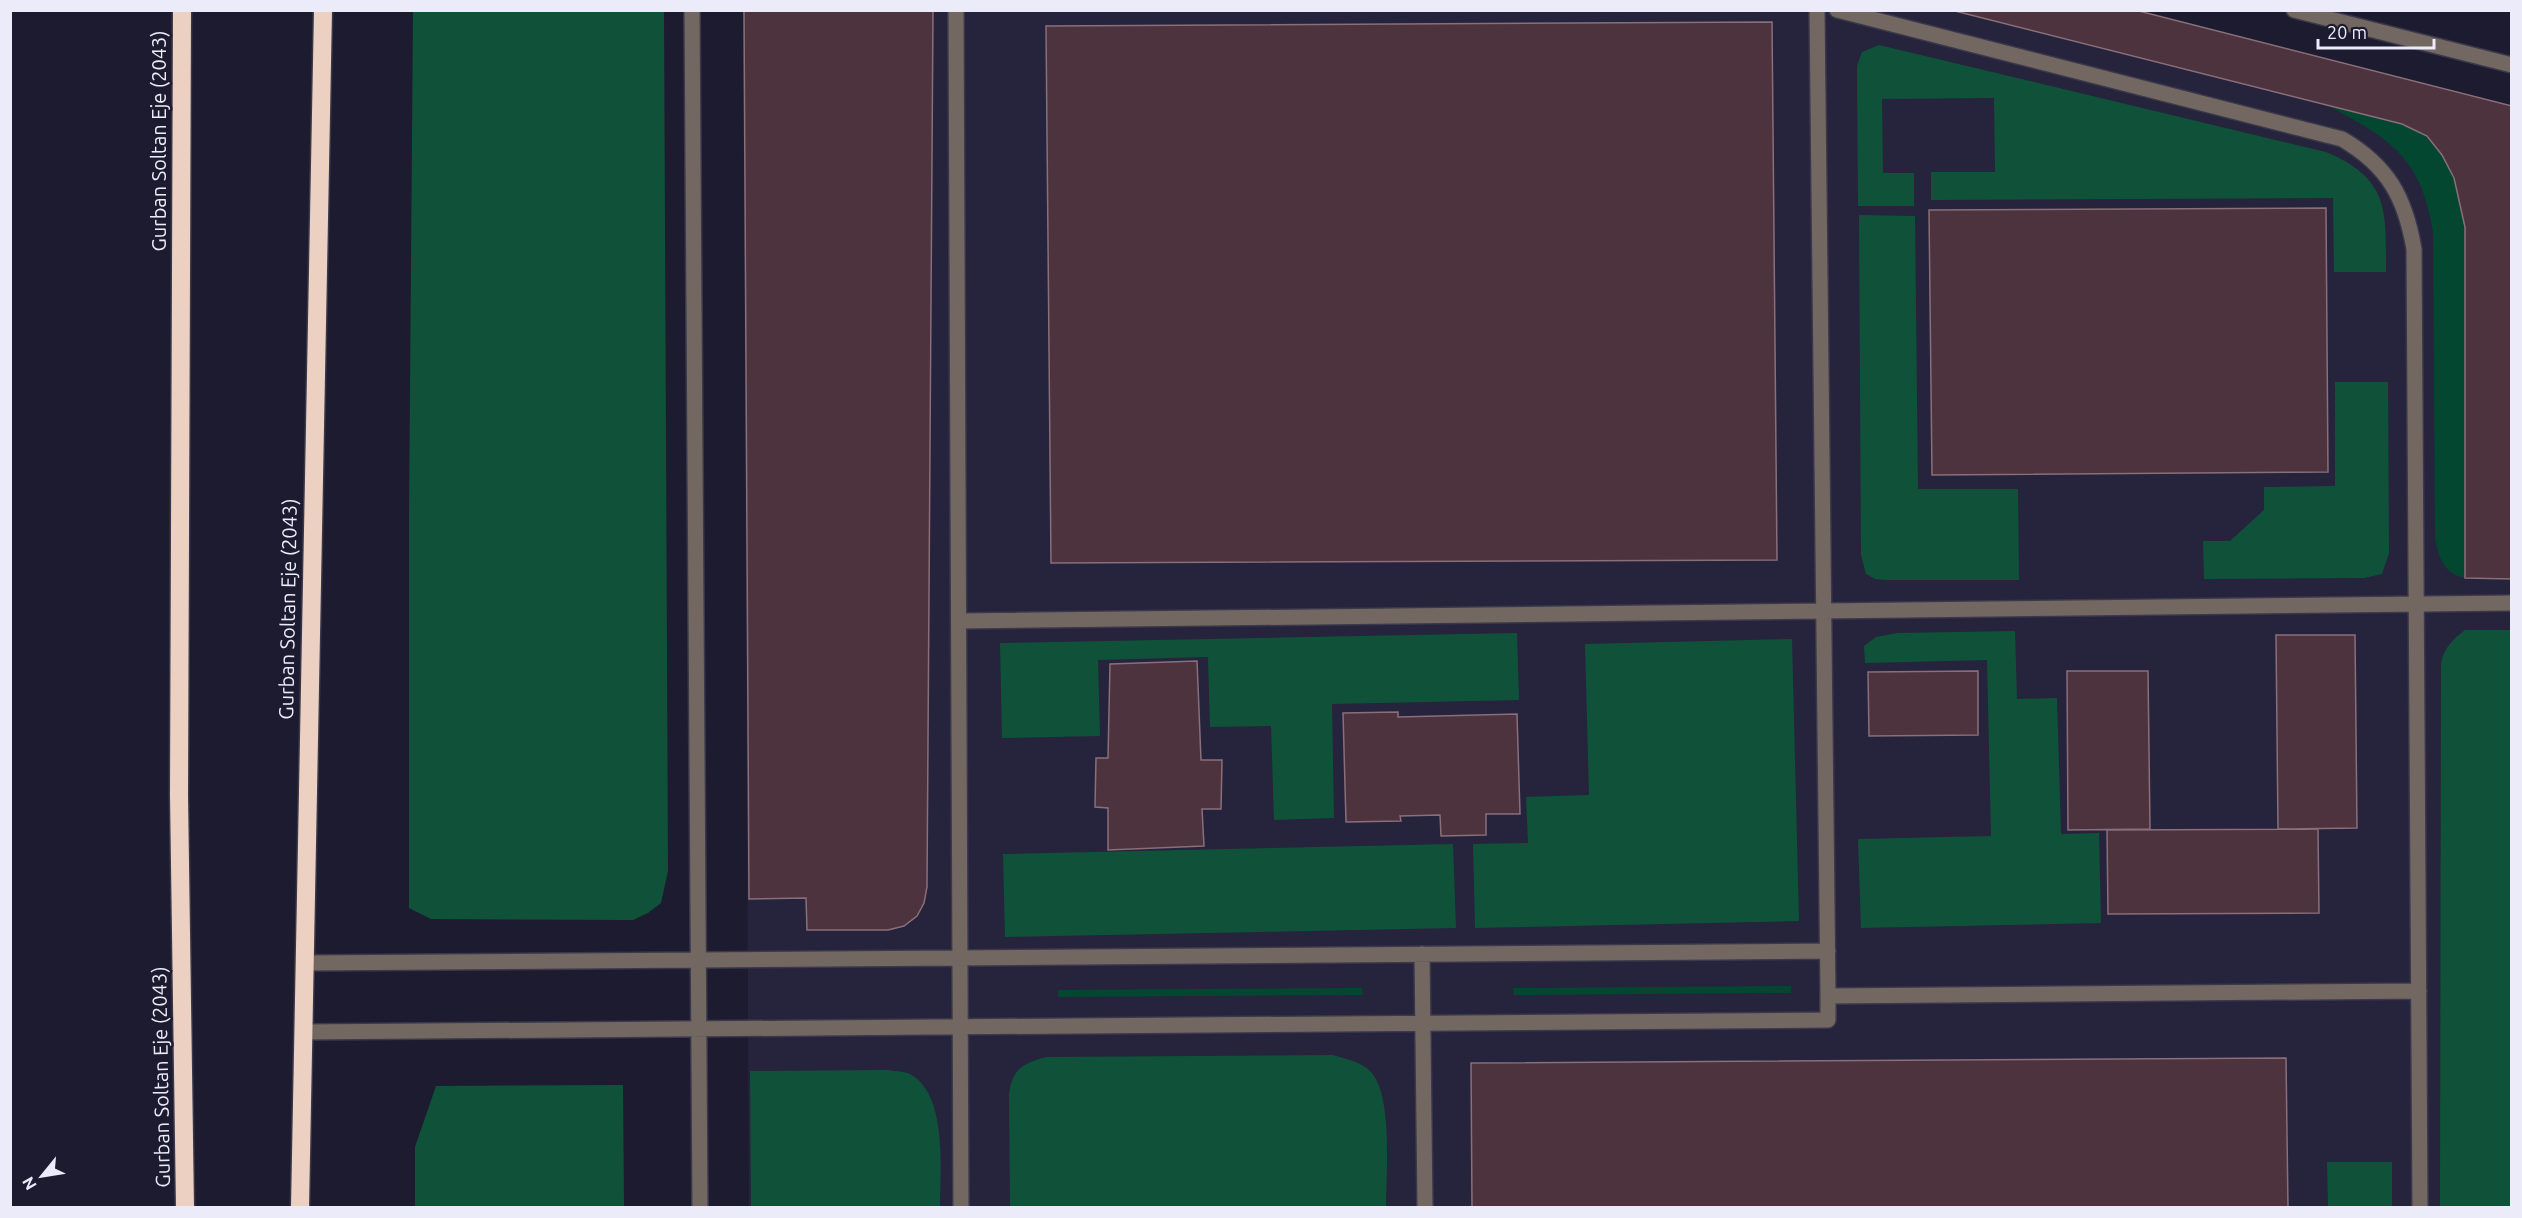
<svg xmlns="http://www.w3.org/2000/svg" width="2522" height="1218" font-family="Ubuntu,sans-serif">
  <rect width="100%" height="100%" fill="#1d1b2f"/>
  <path fill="#26233d" d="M 743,11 L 2138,11 L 2511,105 L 2511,1207 L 749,1207 Z"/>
  <path fill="#034730" d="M 2329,106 C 2360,114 2400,117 2426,136 C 2453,156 2460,197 2465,227 L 2465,578 C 2443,573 2439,558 2435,538 L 2433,232 C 2421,157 2391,140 2329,106 Z
    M 1791,986 L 1791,993 L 1514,995 L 1513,988 Z
    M 1362,988 L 1363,995 L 1058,997 L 1058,990 Z"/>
  <path fill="#105239" d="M 413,11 L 664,11 L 668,871 L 661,903 L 648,913 L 633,920 L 431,919 L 409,908 L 409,518 Z
    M 1879,45 L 2326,152 C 2390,179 2386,211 2386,272 L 2334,272 L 2333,198 L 1931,200 L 1931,172 L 1995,172 L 1994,98 L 1882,99 L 1883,173 L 1914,173 L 1914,206 L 1858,206 L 1857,66 L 1862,52 Z
    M 1859,215 L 1915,216 L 1918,489 L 2018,489 L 2019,580 L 1885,580 L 1875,579 L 1866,574 L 1861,555 Z
    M 2335,382 L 2388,382 L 2389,553 L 2382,574 L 2364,578 L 2204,579 L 2203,541 L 2230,541 L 2264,510 L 2264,487 L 2335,486 Z
    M 2465,630 L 2511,630 L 2511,1207 L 2440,1207 L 2441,663 C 2444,648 2453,639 2465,630 Z
    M 2015,631 L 2017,699 L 2057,698 L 2061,834 L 2099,833 L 2101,923 L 1861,928 L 1858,839 L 1991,836 L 1987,660 L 1865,663 L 1864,646 L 1876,637 L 1897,633 Z
    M 1517,633 L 1519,700 L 1332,704 L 1334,818 L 1274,820 L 1271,726 L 1210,727 L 1208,657 L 1098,660 L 1100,736 L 1002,738 L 1000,643 Z
    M 1792,639 L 1799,921 L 1475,928 L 1473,844 L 1528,843 L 1526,797 L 1589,795 L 1585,644 Z
    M 1453,844 L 1456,928 L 1005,937 L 1003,854 Z
    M 1333,1055 C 1346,1059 1362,1062 1371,1072 C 1393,1096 1386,1174 1386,1207 L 1010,1207 L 1009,1094 C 1013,1068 1022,1064 1046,1057 Z
    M 887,1070 C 894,1071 903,1071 910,1074 C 948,1094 940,1172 940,1207 L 751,1207 L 750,1071 Z
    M 623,1085 L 624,1207 L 415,1207 L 415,1147 L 436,1086 Z
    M 2327,1162 L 2392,1162 L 2392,1207 L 2328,1207 Z"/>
  <path fill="#4c333d" stroke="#8a6f7a" stroke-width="1.5" d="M 744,10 L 933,10 L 927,887 L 924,903 L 917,916 L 904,926 L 888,930 L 807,930 L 806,898 L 749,899 Z
    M 1951,10 L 2135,10 L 2512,106 L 2512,579 L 2465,578 L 2465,227 L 2454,178 L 2442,155 L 2427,136 L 2402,124 Z
    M 1772,22 L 1777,560 L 1051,563 L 1046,26 Z
    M 2326,208 L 2328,472 L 1932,475 L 1929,210 Z
    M 2276,635 L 2355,635 L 2357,828 L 2278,829 Z
    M 1197,661 L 1201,760 L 1222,760 L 1221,809 L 1202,809 L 1204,846 L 1108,850 L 1108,808 L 1095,807 L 1096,758 L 1108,758 L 1110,664 Z
    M 1978,671 L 1978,735 L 1869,736 L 1868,672 Z
    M 2067,671 L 2148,671 L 2150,829 L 2068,830 Z
    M 1398,712 L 1398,717 L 1517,714 L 1520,814 L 1486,814 L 1486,835 L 1441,836 L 1440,815 L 1400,816 L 1401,821 L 1346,822 L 1343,713 Z
    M 2318,829 L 2319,913 L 2108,914 L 2107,830 Z
    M 2286,1058 L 2288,1208 L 1472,1208 L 1471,1063 Z"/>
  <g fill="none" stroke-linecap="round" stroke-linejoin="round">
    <g stroke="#3a384b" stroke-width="18">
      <path id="minor" d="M 692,10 L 700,1208
        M 956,10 L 961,1208
        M 1817,10 L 1828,996 L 2419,991
        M 1837,10 L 2342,139 C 2388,166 2405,197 2414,249 L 2420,1208
        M 2294,10 L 2512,65
        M 959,621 L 2512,603
        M 1422,954 L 1425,1208
        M 304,963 L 1828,951
        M 303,1032 L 1828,1020 L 1828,996"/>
    </g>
    <g stroke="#3a384b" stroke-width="21">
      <path id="highway" d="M 182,10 L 179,795 L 185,1208
        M 300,1208 L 323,10"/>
    </g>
    <use href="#minor" stroke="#736761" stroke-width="15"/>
    <use href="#highway" stroke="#ecd0c1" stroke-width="18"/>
  </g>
  <g text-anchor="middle" stroke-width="5" stroke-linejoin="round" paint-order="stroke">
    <g font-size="20" fill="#ebebf9" stroke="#1d1b2f">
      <text transform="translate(159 141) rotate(-90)" y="7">Gurban Soltan Eje (2043)</text>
      <text transform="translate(288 609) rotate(-89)" y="7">Gurban Soltan Eje (2043)</text>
      <text transform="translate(161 1077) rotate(-91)" y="7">Gurban Soltan Eje (2043)</text>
    </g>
  </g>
  <rect width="2522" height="1218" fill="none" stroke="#ebebf9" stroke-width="24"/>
  <g transform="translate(42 1176) rotate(240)" stroke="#1d1b2f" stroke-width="4.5" paint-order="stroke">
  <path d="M0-4.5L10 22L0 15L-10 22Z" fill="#ebebf9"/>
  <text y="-9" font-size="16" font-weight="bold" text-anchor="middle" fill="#ebebf9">N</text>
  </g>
  <path d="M2318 39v9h116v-9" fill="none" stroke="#ebebf9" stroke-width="3"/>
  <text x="2327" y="39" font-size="18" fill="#ebebf9" stroke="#1d1b2f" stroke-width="4.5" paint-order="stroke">20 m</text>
</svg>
